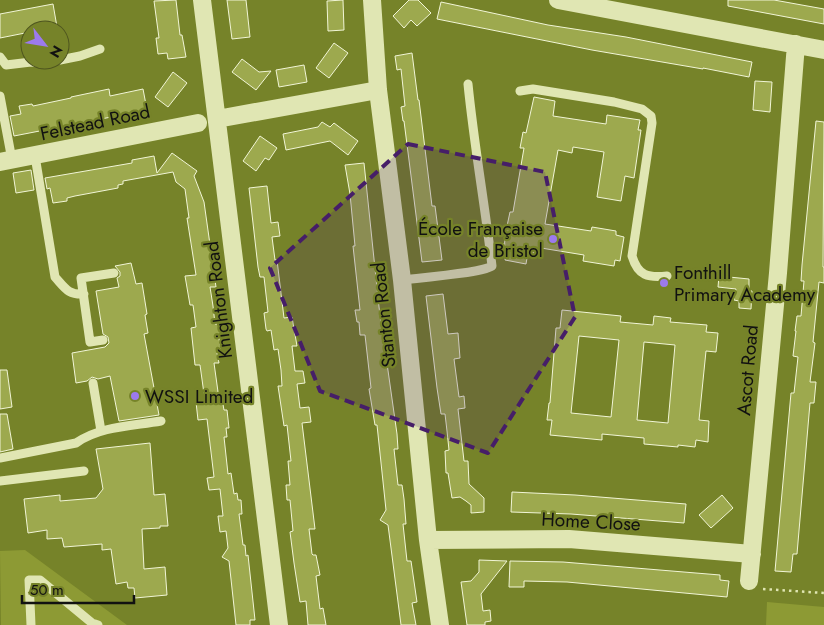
<svg xmlns="http://www.w3.org/2000/svg" width="824" height="625" font-family="Jost,sans-serif">
  <rect width="100%" height="100%" fill="#768329"/>
  <path fill="#8d9a34" d="M 25,550 L 127,625 L 1,625 L 0,551 Z
    M 767,602 L 824,607 L 824,625 L 766,625 Z"/>
  <path fill="#9da94e" stroke="#f1f5d6" fill-rule="evenodd" d="M 176,0 L 180,35 L 182,35 L 186,57 L 168,59 L 167,53 L 158,54 L 156,38 L 159,38 L 154,1 Z
    M 227,0 L 246,0 L 250,37 L 232,39 Z
    M 343,0 L 344,30 L 328,31 L 327,1 Z
    M 409,0 L 418,0 L 431,13 L 417,26 L 411,20 L 404,28 L 393,16 Z
    M 728,0 L 774,0 L 824,9 L 824,24 L 728,6 Z
    M 441,2 L 548,25 L 626,37 L 752,62 L 749,77 L 703,68 L 703,69 L 592,50 L 437,19 Z
    M 53,4 L 57,27 L 30,30 L 30,32 L 0,38 L 0,14 Z
    M 334,43 L 348,53 L 329,78 L 316,68 Z
    M 412,53 L 418,100 L 419,100 L 432,206 L 435,206 L 442,260 L 422,262 L 404,121 L 403,121 L 401,107 L 405,106 L 401,69 L 397,70 L 395,56 Z
    M 242,59 L 259,72 L 271,71 L 256,90 L 232,72 Z
    M 304,65 L 307,82 L 279,87 L 276,70 Z
    M 173,72 L 187,83 L 168,107 L 155,97 Z
    M 755,81 L 772,82 L 770,112 L 753,110 Z
    M 109,89 L 110,96 L 143,89 L 147,110 L 14,136 L 10,116 L 21,114 L 19,106 L 32,104 L 33,106 L 71,98 L 71,97 Z
    M 534,97 L 555,101 L 553,116 L 606,124 L 607,115 L 640,120 L 638,130 L 641,130 L 634,178 L 625,176 L 621,201 L 597,197 L 604,152 L 573,147 L 572,153 L 558,150 L 545,224 L 591,231 L 592,227 L 616,231 L 616,235 L 624,237 L 620,261 L 615,260 L 614,266 L 583,261 L 584,255 L 541,248 L 540,254 L 528,252 L 526,264 L 505,260 L 507,248 L 504,247 L 507,226 L 510,212 L 513,212 L 524,148 L 520,148 L 523,132 L 526,133 Z
    M 816,121 L 824,122 L 823,267 L 824,267 L 824,283 L 819,282 L 813,342 L 815,343 L 810,382 L 816,382 L 814,403 L 810,403 L 797,554 L 793,554 L 791,572 L 775,571 L 791,393 L 794,393 L 798,357 L 793,356 L 796,331 L 795,331 L 797,316 L 801,316 L 804,281 L 801,281 L 802,265 Z
    M 322,122 L 330,127 L 334,123 L 358,141 L 348,155 L 330,141 L 286,150 L 283,134 L 318,127 Z
    M 260,136 L 277,148 L 269,160 L 265,158 L 256,171 L 243,161 Z
    M 172,153 L 197,171 L 194,176 L 204,202 L 216,287 L 210,287 L 213,306 L 215,324 L 219,324 L 221,338 L 219,338 L 221,352 L 217,353 L 219,363 L 214,363 L 219,399 L 222,399 L 224,410 L 227,410 L 229,428 L 226,428 L 227,437 L 224,437 L 228,474 L 231,473 L 234,494 L 237,493 L 238,500 L 241,500 L 242,514 L 239,514 L 243,545 L 245,545 L 246,556 L 248,555 L 255,620 L 250,620 L 250,625 L 236,625 L 229,561 L 222,557 L 228,548 L 226,531 L 220,532 L 218,516 L 223,516 L 220,489 L 209,490 L 207,478 L 214,477 L 207,419 L 198,420 L 196,402 L 205,401 L 200,365 L 195,365 L 191,328 L 196,327 L 193,305 L 190,305 L 185,276 L 196,275 L 187,218 L 189,218 L 185,189 L 176,182 L 173,172 L 123,181 L 123,184 L 118,185 L 118,188 L 75,196 L 67,198 L 67,201 L 53,203 L 50,188 L 47,189 L 45,178 L 132,163 L 132,160 L 154,156 L 157,173 Z
    M 364,163 L 379,307 L 397,434 L 398,449 L 394,449 L 398,485 L 402,485 L 404,499 L 406,524 L 403,524 L 407,561 L 411,561 L 417,602 L 412,603 L 416,625 L 401,625 L 388,525 L 380,520 L 386,510 L 377,425 L 375,425 L 369,389 L 371,388 L 365,335 L 360,335 L 359,322 L 357,322 L 355,310 L 360,310 L 353,246 L 355,246 L 350,194 L 345,165 Z
    M 31,170 L 34,190 L 16,193 L 13,173 Z
    M 267,186 L 271,223 L 278,222 L 280,236 L 272,237 L 275,260 L 277,260 L 284,318 L 292,317 L 297,346 L 292,346 L 295,371 L 303,371 L 305,383 L 297,384 L 300,408 L 309,407 L 311,422 L 302,423 L 315,529 L 309,529 L 312,554 L 313,555 L 316,555 L 320,575 L 316,576 L 320,609 L 323,608 L 326,625 L 308,625 L 306,601 L 300,602 L 294,563 L 290,532 L 293,531 L 290,500 L 287,500 L 286,485 L 290,485 L 288,461 L 291,461 L 287,425 L 284,426 L 278,386 L 282,386 L 281,370 L 278,349 L 274,350 L 271,330 L 267,331 L 266,329 L 264,313 L 268,312 L 264,277 L 260,277 L 258,267 L 249,188 Z
    M 131,263 L 136,284 L 142,283 L 147,314 L 145,315 L 148,333 L 144,334 L 159,415 L 119,421 L 110,376 L 98,379 L 92,377 L 87,381 L 76,383 L 72,353 L 105,347 L 109,343 L 108,337 L 103,334 L 96,291 L 119,287 L 117,278 L 120,276 L 120,272 L 115,266 Z
    M 719,276 L 749,279 L 749,291 L 752,291 L 751,309 L 739,308 L 739,301 L 734,300 L 736,289 L 718,287 Z
    M 443,294 L 448,334 L 458,333 L 460,358 L 454,359 L 459,397 L 464,396 L 465,408 L 458,409 L 464,461 L 468,461 L 469,484 L 484,498 L 484,512 L 471,513 L 471,505 L 466,501 L 460,497 L 452,498 L 448,473 L 446,473 L 445,451 L 449,450 L 447,431 L 445,414 L 441,414 L 437,388 L 426,296 Z
    M 562,310 L 621,316 L 620,322 L 653,325 L 654,316 L 671,318 L 670,322 L 707,325 L 706,332 L 718,333 L 716,352 L 706,351 L 699,420 L 709,421 L 708,442 L 696,440 L 695,447 L 678,445 L 678,447 L 644,444 L 644,438 L 602,434 L 602,440 L 550,435 L 552,420 L 547,420 L 549,403 L 550,403 L 556,328 L 560,328 ZM 579,336 L 619,340 L 611,417 L 571,413 ZM 644,342 L 675,345 L 668,423 L 637,420 Z
    M 0,370 L 7,370 L 12,407 L 0,409 Z
    M 0,414 L 7,414 L 13,449 L 0,452 Z
    M 150,443 L 154,495 L 165,494 L 168,526 L 160,526 L 160,528 L 142,529 L 144,569 L 165,567 L 167,595 L 135,598 L 134,588 L 128,588 L 127,582 L 116,584 L 111,549 L 102,550 L 102,544 L 64,547 L 62,538 L 47,539 L 47,530 L 28,533 L 24,499 L 60,495 L 60,501 L 96,498 L 103,489 L 96,449 Z
    M 512,492 L 575,495 L 686,504 L 684,523 L 571,514 L 511,512 Z
    M 722,495 L 733,508 L 711,528 L 699,515 Z
    M 479,560 L 507,561 L 481,594 L 483,611 L 490,610 L 491,621 L 485,622 L 485,625 L 467,625 L 461,582 L 471,581 L 479,572 Z
    M 510,561 L 563,562 L 720,575 L 720,580 L 729,581 L 727,597 L 567,582 L 524,581 L 524,587 L 509,587 Z"/>
  <g fill="none" stroke-linecap="round" stroke-linejoin="round">
    <path stroke="#e0e6b3" stroke-width="2.5" stroke-dasharray="2.5 4" stroke-linecap="butt" d="M 504,252 L 504,239
      M 763,589 L 824,593"/>
    <path stroke="#e0e6b3" stroke-width="9" d="M 0,57 L 6,65 L 31,62 L 44,63 L 57,60
      M 60,60 L 80,56 L 100,49
      M 520,91 L 533,89 L 614,102 L 642,109 L 651,116 L 652,123 L 632,256 C 638,276 648,278 667,276
      M 0,96 L 12,160
      M 35,156 L 55,277 C 65,288 68,295 84,294
      M 402,280 C 418,278 482,273 492,266 C 485,205 474,145 468,84
      M 103,340 L 90,342 L 81,278 L 114,273
      M 93,383 L 101,431
      M 0,458 L 76,443 C 100,426 133,426 161,421
      M 0,481 L 84,471
      M 31,625 L 29,580 L 40,580 L 92,623 L 98,625"/>
    <path stroke="#e0e6b3" stroke-width="18" d="M 202,0 L 279,625
      M 372,0 L 378,90 L 402,280 L 428,540 L 440,625
      M 558,0 L 824,50
      M 217,119 L 378,90
      M 0,162 L 198,123
      M 428,540 L 569,539 L 752,554
      M 749,581 L 778,273 L 796,44"/>
  </g>
  <path fill="#461e68" fill-opacity="0.2" stroke="#461e68" stroke-width="4" stroke-dasharray="10 6" stroke-linejoin="round" d="M 408,144 L 545,172 L 575,317 L 488,453 L 320,391 L 270,268 Z"/>
  <g fill="#9c7aed" stroke="#768329" stroke-width="2">
    <circle cx="553" cy="239" r="5"/>
    <circle cx="664" cy="283" r="5"/>
    <circle cx="135" cy="396" r="5"/>
  </g>
  <g text-anchor="middle" stroke-width="4.5" stroke-linejoin="round" paint-order="stroke">
    <g font-size="19" fill="#111" stroke="#768329">
      <text transform="translate(95 122) rotate(-12)" y="7">Felstead Road</text>
      <text transform="translate(218 300) rotate(-97)" y="7">Knighton Road</text>
      <text transform="translate(383 315) rotate(-96)" y="7">Stanton Road</text>
      <text transform="translate(747 370) rotate(-85)" y="7">Ascot Road</text>
      <text transform="translate(591 521) rotate(3)" y="7">Home Close</text>
    </g>
    <g font-size="19" fill="#111" stroke="#768329" text-anchor="start">
      <text x="543" y="235" text-anchor="end">École Française<tspan x="543" dy="22">de Bristol</tspan></text>
      <text x="674" y="279">Fonthill<tspan x="674" dy="22">Primary Academy</tspan></text>
      <text x="145" y="403">WSSI Limited</text>
    </g>
  </g>
  <g transform="translate(45 45) rotate(121)"><circle r="24" fill="#768329" stroke="#4e551f"/>
  <path d="M0-4L9 19L0 12L-9 19Z" fill="#9c7aed"/>
  <text y="-8" font-size="14" font-weight="bold" text-anchor="middle" fill="#111111">N</text>
  </g>
  <path d="M22 595v8h112v-8" fill="none" stroke="#111111" stroke-width="2.5"/>
  <text x="30" y="595" font-size="15" fill="#111111" stroke="#768329" stroke-width="4" paint-order="stroke">50 m</text>
</svg>
